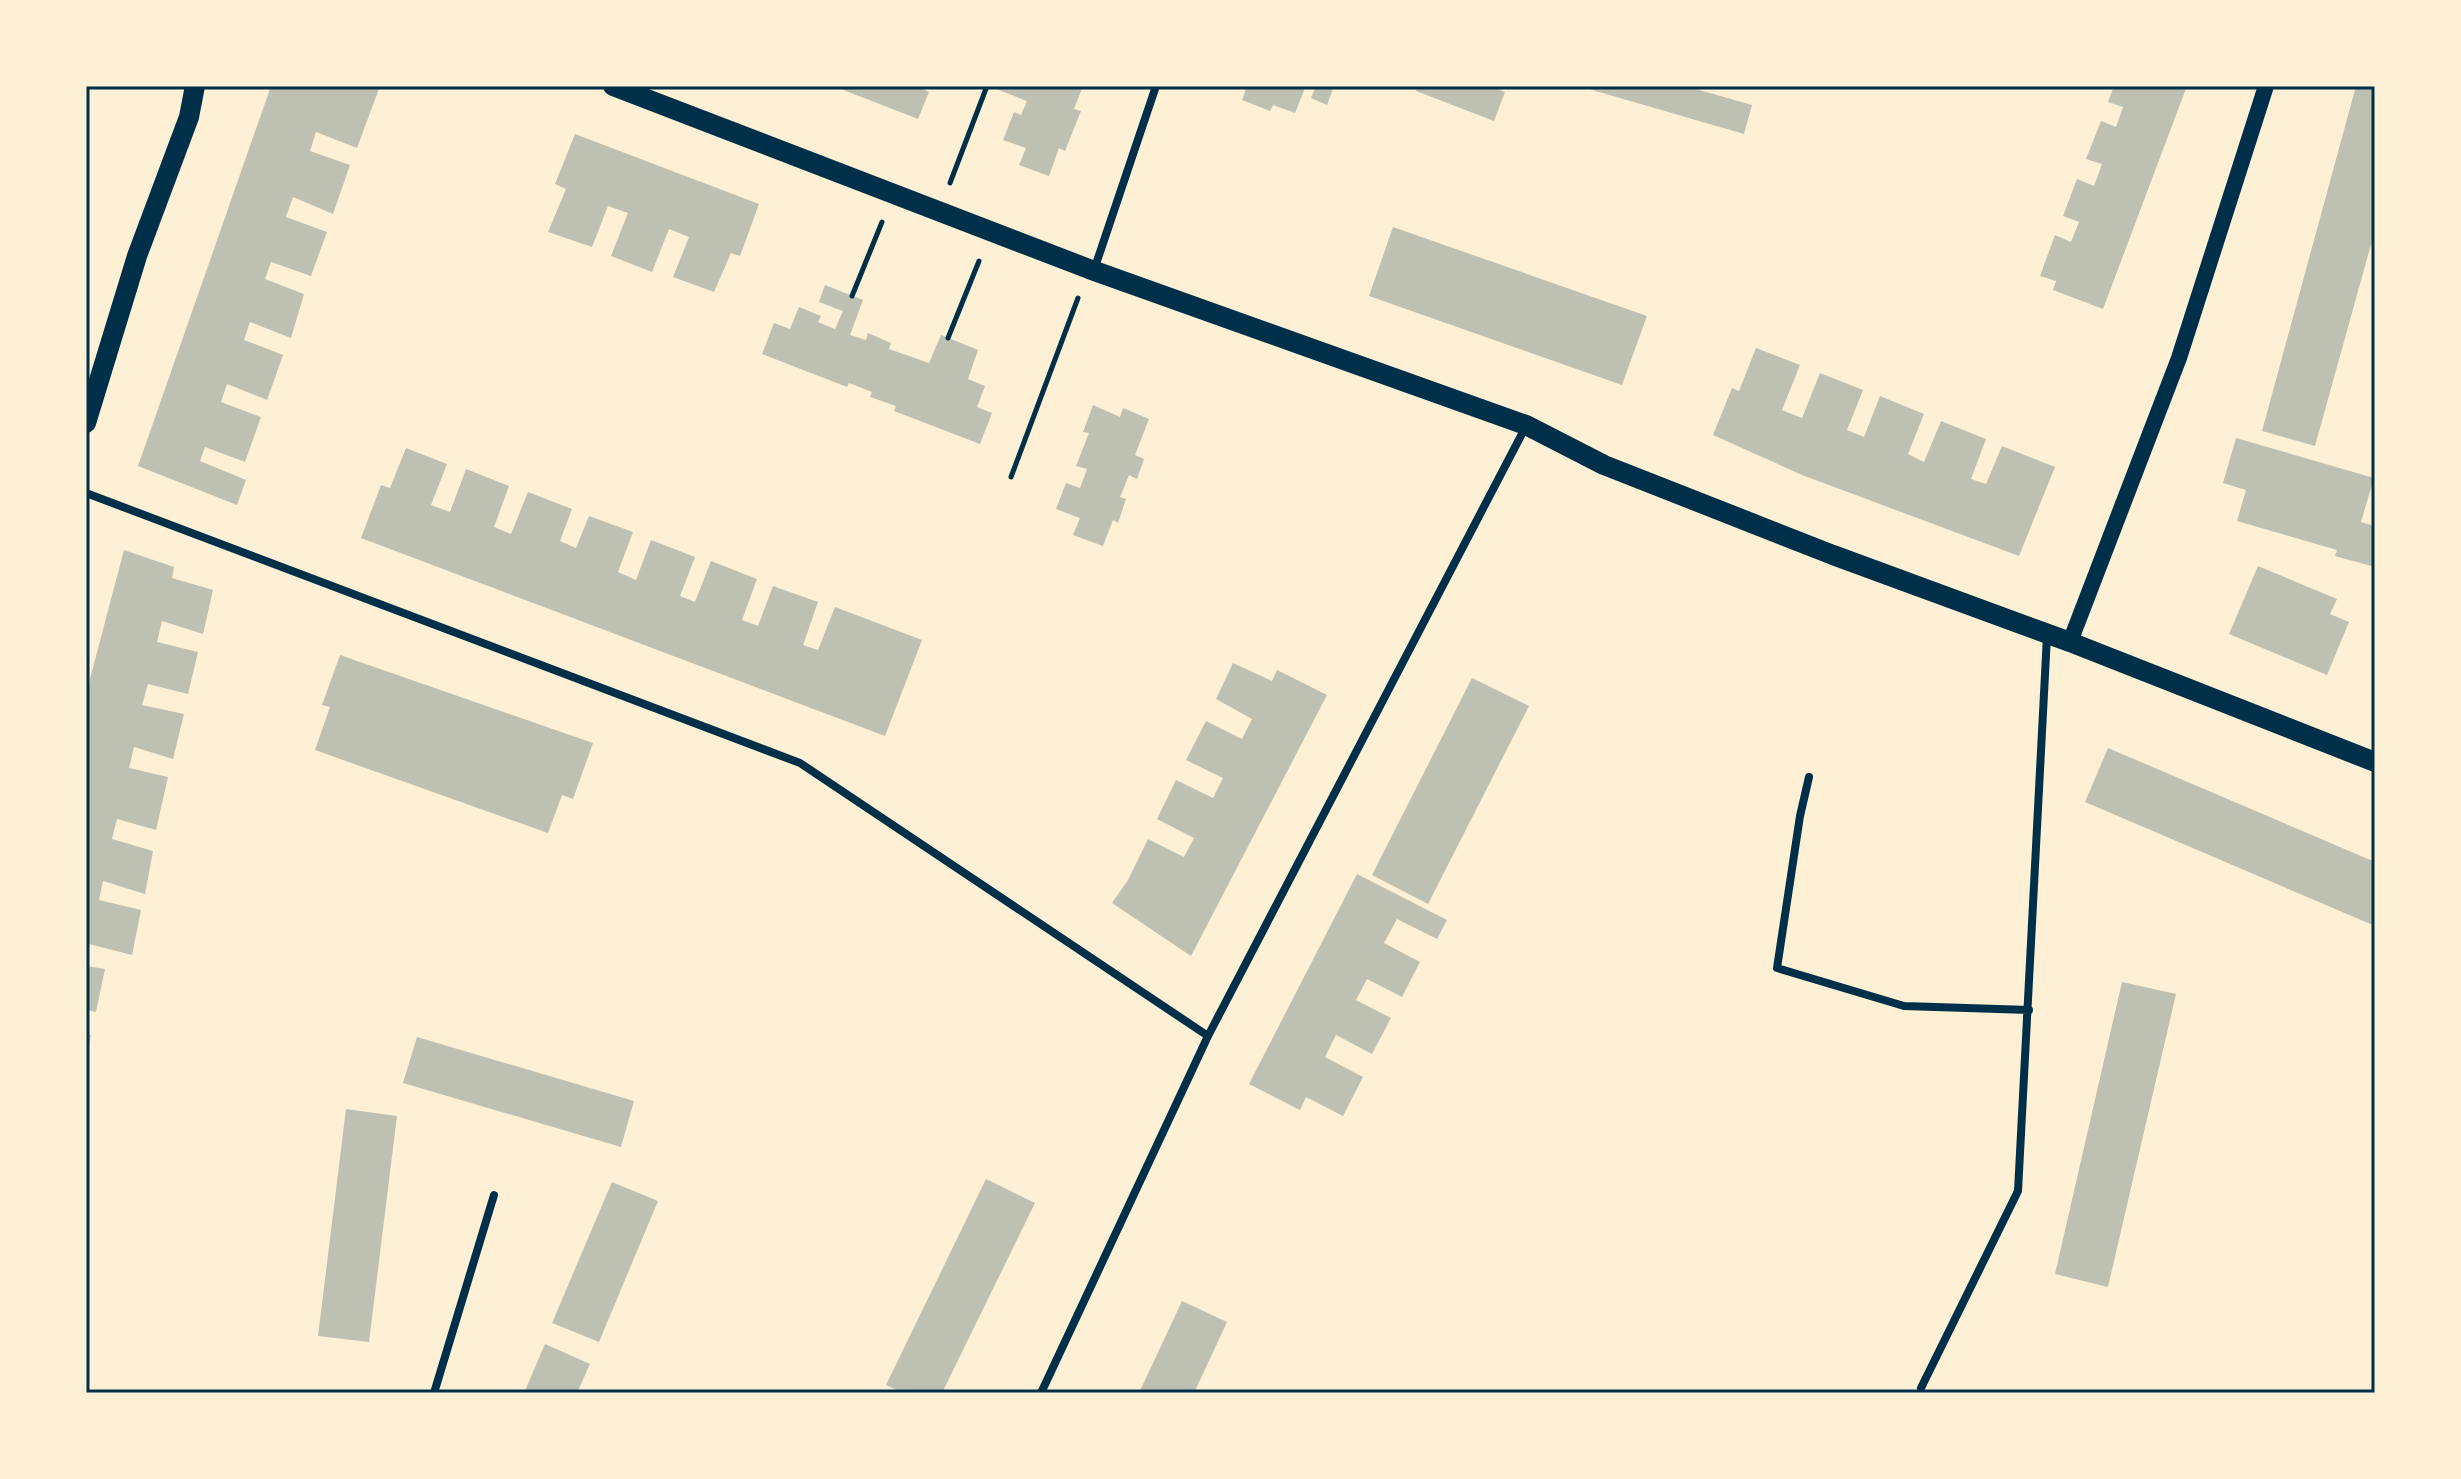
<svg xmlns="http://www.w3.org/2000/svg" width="2461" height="1479" font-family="'Sofia Sans Condensed',sans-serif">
  <rect width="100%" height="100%" fill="#fdf0d5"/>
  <path fill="#bec0b2" d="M 271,86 L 380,86 L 357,148 L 316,132 L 310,151 L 350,165 L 333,214 L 293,197 L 286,217 L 327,232 L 311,276 L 271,262 L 265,279 L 304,294 L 291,338 L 250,322 L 244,340 L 283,355 L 267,400 L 227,384 L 221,402 L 261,417 L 245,462 L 205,447 L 200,461 L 246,480 L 237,505 L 138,466 Z
    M 833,86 L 925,86 L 923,89 L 929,92 L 918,119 Z
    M 995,86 L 1083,86 L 1074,109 L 1081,111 L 1065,151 L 1059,148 L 1049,176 L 1019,165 L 1026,148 L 1003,140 L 1014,112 L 1021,115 L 1027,101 L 994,88 Z
    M 1247,86 L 1300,86 L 1305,88 L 1295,113 L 1273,105 L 1270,111 L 1242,100 Z
    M 1316,86 L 1334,86 L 1327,105 L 1311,98 Z
    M 1418,86 L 1490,86 L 1505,92 L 1494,121 L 1416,91 Z
    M 1685,86 L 1752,105 L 1744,134 L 1582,87 Z
    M 2114,86 L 2187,86 L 2103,309 L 2053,290 L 2056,281 L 2040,276 L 2055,235 L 2071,242 L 2079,222 L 2063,216 L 2077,179 L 2094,186 L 2102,164 L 2086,159 L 2101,121 L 2116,127 L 2123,107 L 2108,102 Z
    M 2356,86 L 2375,86 L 2375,230 L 2315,446 L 2262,431 Z
    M 575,134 L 759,204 L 740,256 L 731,253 L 714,292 L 673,277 L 689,237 L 669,229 L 652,272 L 611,256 L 628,213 L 608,206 L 592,247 L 548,232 L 566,189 L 555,184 Z
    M 1393,227 L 1647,316 L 1622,385 L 1369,296 Z
    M 825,285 L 863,300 L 850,335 L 866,340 L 868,333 L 891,343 L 889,349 L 929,363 L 941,335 L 978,350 L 968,379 L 985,386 L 977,407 L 992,413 L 980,444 L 894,411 L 896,406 L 870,397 L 872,392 L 849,383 L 847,387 L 762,354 L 774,323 L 790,329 L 799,307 L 821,316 L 818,322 L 835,329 L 843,311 L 819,302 Z
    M 1756,348 L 1800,365 L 1782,410 L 1802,418 L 1820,373 L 1863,390 L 1847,430 L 1864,437 L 1880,396 L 1924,414 L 1908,454 L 1924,462 L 1941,421 L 1986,439 L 1971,479 L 1986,484 L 2002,446 L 2055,467 L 2019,556 L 1802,475 L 1713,435 L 1732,388 L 1739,391 Z
    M 1093,405 L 1120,417 L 1123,408 L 1149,419 L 1135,455 L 1144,459 L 1137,479 L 1129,475 L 1120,497 L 1126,499 L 1118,523 L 1113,520 L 1103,546 L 1073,535 L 1080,518 L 1056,509 L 1066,483 L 1080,488 L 1087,469 L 1076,466 L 1089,433 L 1083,432 Z
    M 2236,438 L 2374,478 L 2361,522 L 2375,526 L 2375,567 L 2335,556 L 2337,550 L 2237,521 L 2246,490 L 2223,483 Z
    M 406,448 L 447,464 L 431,505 L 450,512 L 466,469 L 509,486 L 494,527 L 511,534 L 528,492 L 572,509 L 560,541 L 576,548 L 589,516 L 633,532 L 618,572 L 636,580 L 651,540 L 695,557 L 680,596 L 695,602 L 711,561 L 757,579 L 742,620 L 758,626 L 773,586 L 818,602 L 803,645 L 818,650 L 835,607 L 922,640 L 885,736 L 361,538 L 381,485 L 390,488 Z
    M 124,550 L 174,567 L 172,578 L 213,590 L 203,634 L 162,621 L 157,642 L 198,652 L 188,694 L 148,684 L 142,705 L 184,714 L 173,759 L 134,747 L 129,768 L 168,777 L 156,830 L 117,819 L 112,839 L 153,851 L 145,894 L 103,881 L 99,900 L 141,910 L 132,955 L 89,944 L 86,950 L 86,694 Z
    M 2258,566 L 2337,599 L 2330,614 L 2349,622 L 2327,675 L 2229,634 Z
    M 340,655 L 593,743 L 573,799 L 562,795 L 548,833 L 315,750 L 330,707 L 322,705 Z
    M 1233,663 L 1272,681 L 1277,670 L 1327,695 L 1191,956 L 1112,903 L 1128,880 L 1148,839 L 1184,857 L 1194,838 L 1157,819 L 1176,780 L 1213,798 L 1223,778 L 1186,760 L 1206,721 L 1242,739 L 1252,719 L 1216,699 Z
    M 1472,678 L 1529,706 L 1428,904 L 1372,875 Z
    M 2108,748 L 2375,862 L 2375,926 L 2085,802 Z
    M 1357,874 L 1447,920 L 1437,939 L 1397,919 L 1384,943 L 1420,962 L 1402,997 L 1367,979 L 1356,1000 L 1391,1018 L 1372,1054 L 1336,1035 L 1325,1057 L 1363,1077 L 1343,1116 L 1306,1097 L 1300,1110 L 1249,1084 Z
    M 86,966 L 105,969 L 96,1012 L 86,1010 Z
    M 2122,982 L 2176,994 L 2108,1287 L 2055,1274 Z
    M 86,1034 L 91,1035 L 87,1054 L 86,1054 Z
    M 417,1037 L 634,1101 L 621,1147 L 403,1083 Z
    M 346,1109 L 397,1116 L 369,1342 L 318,1336 Z
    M 986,1179 L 1035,1203 L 942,1393 L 903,1393 L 886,1385 Z
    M 612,1182 L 658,1201 L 599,1342 L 552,1323 Z
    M 1182,1301 L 1227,1322 L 1194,1393 L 1139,1393 Z
    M 545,1344 L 590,1364 L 577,1393 L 524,1393 Z"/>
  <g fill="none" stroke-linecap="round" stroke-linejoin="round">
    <path stroke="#003049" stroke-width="5" d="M 950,183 L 987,86
      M 852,296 L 882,222
      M 948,338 L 979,261
      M 1011,477 L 1078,298"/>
    <path stroke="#003049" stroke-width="8" d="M 1094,270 L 1156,86
      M 86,493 L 800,763 L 1208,1036
      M 1809,777 L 1800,816 L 1777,968 L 1904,1006 L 2029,1010
      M 1921,1388 L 2018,1191 L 2047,636
      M 434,1393 L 494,1195
      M 1041,1393 L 1208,1036 L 1526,426"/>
    <path stroke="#003049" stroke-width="16" d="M 2070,642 L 2179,358 L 2266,86"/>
    <path stroke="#003049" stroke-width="20" d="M 613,86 L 1089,269 L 1526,425 L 1604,465 L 1833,555 L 2070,642 L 2375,762
      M 86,423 L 137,256 L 189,117 L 195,86"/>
  </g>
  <rect width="2461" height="1479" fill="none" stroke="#fdf0d5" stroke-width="176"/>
  <rect x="88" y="88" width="2285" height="1303" fill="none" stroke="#003049" stroke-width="3"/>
</svg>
